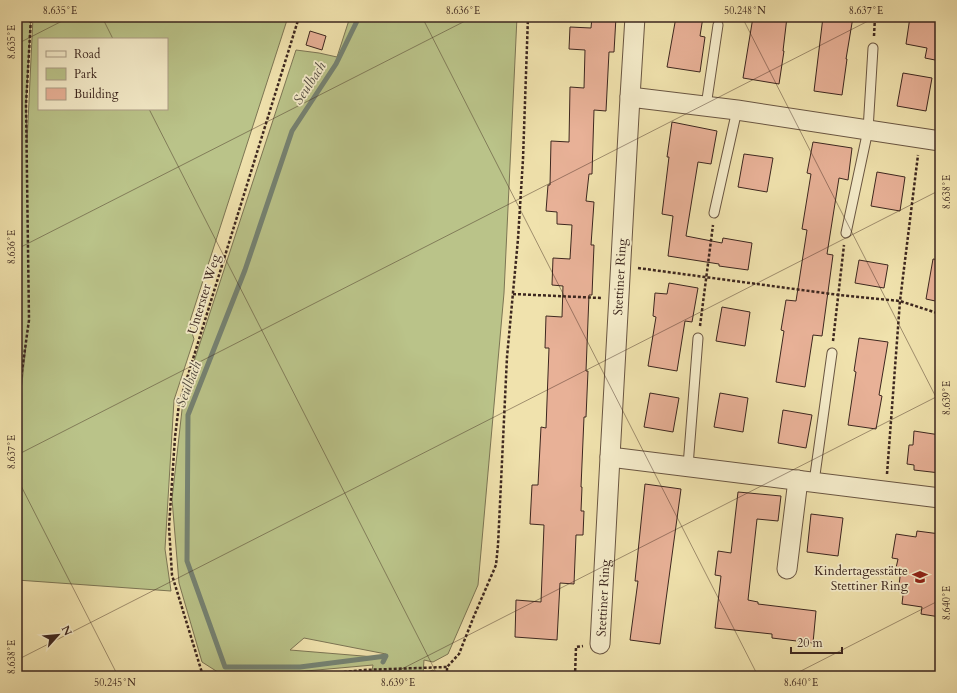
<svg xmlns="http://www.w3.org/2000/svg" width="957" height="693" font-family="Cardo,serif">
  <rect width="100%" height="100%" fill="#f0e2ad"/>
  <filter id="stains"><feTurbulence type="fractalNoise" baseFrequency=".005" numOctaves="4"/><feColorMatrix values="0 0 0 0 .2 0 0 0 0 .09 0 0 0 0 .02 0 0 0 .5 -.17"/></filter>
  <radialGradient id="worn" r=".72"><stop offset=".6" stop-color="#630" stop-opacity="0"/><stop offset="1" stop-color="#630" stop-opacity=".3"/></radialGradient>
  <path fill="#bac389" stroke="#7c7554" fill-rule="evenodd" d="M 17,17 L 31,17 L 26,104 L 27,143 L 33,17 L 288,17 L 189,324 L 194,339 L 174,400 L 165,549 L 171,591 L 17,580 L 17,412 L 22,383 L 26,345 L 17,402 ZM 39,39 L 167,39 L 167,109 L 39,109 Z
    M 350,17 L 517,17 L 504,293 L 478,585 L 448,654 L 433,662 L 424,660 L 423,674 L 433,670 L 441,676 L 371,676 L 373,665 L 250,676 L 224,676 L 202,662 L 179,583 L 172,499 L 184,392 L 296,50 L 319,53 L 337,57 ZM 304,638 L 386,654 L 387,658 L 290,650 Z"/>
  <g fill="none" stroke-linecap="round" stroke-linejoin="round">
    <path stroke="#758272" stroke-width="5" d="M 359,17 L 336,64 L 292,131 L 245,270 L 188,415 L 187,561 L 225,667 L 300,667 L 386,656 L 383,662"/>
  </g>
  <path fill="#e8b197" stroke="#3d271f" d="M 592,17 L 616,17 L 614,52 L 609,52 L 606,111 L 594,110 L 592,174 L 589,174 L 586,201 L 594,202 L 591,245 L 594,245 L 592,295 L 589,295 L 586,371 L 588,371 L 586,417 L 584,417 L 581,487 L 582,487 L 581,511 L 584,511 L 583,535 L 576,535 L 574,584 L 560,583 L 557,640 L 515,637 L 516,600 L 541,602 L 544,525 L 530,524 L 532,485 L 538,485 L 541,427 L 546,428 L 549,348 L 545,348 L 546,316 L 562,317 L 563,286 L 552,285 L 553,258 L 570,259 L 572,225 L 557,224 L 557,212 L 546,211 L 548,185 L 550,185 L 551,141 L 569,142 L 570,87 L 584,88 L 585,50 L 569,49 L 570,27 L 591,28 Z
    M 676,17 L 703,17 L 700,36 L 705,37 L 700,72 L 667,67 Z
    M 753,17 L 787,17 L 783,51 L 784,51 L 779,84 L 743,78 Z
    M 823,17 L 853,17 L 846,59 L 847,59 L 842,95 L 814,91 Z
    M 910,17 L 940,17 L 940,61 L 925,58 L 927,48 L 906,44 Z
    M 310,31 L 326,36 L 322,50 L 306,45 Z
    M 903,73 L 932,78 L 926,111 L 897,106 Z
    M 672,122 L 717,131 L 711,164 L 698,162 L 686,236 L 722,243 L 723,238 L 752,243 L 748,270 L 719,266 L 719,264 L 668,256 L 673,216 L 662,214 L 669,157 L 667,157 Z
    M 813,142 L 852,148 L 848,180 L 839,178 L 827,254 L 833,255 L 822,336 L 813,335 L 805,387 L 776,382 L 784,331 L 781,330 L 786,300 L 796,301 L 807,230 L 802,229 L 811,174 L 807,173 Z
    M 744,154 L 773,158 L 767,192 L 738,187 Z
    M 877,172 L 905,177 L 900,211 L 871,206 Z
    M 933,259 L 940,260 L 940,302 L 926,299 Z
    M 859,260 L 888,265 L 884,288 L 855,283 Z
    M 669,283 L 698,288 L 692,322 L 685,321 L 677,371 L 648,366 L 656,317 L 653,316 L 655,293 L 667,294 Z
    M 722,307 L 750,312 L 745,346 L 716,341 Z
    M 859,338 L 888,342 L 879,395 L 882,396 L 876,429 L 848,425 L 856,372 L 854,371 Z
    M 650,393 L 679,398 L 673,432 L 644,427 Z
    M 720,393 L 748,398 L 743,432 L 714,427 Z
    M 783,410 L 812,415 L 806,448 L 778,443 Z
    M 914,431 L 940,435 L 940,473 L 914,470 L 914,465 L 907,464 L 909,445 L 913,445 Z
    M 645,484 L 681,489 L 660,644 L 630,640 L 638,581 L 635,581 Z
    M 738,492 L 781,496 L 778,521 L 757,519 L 748,600 L 758,602 L 758,604 L 816,611 L 813,643 L 772,638 L 772,634 L 715,628 L 721,576 L 715,575 L 718,551 L 731,553 Z
    M 811,514 L 843,518 L 838,556 L 807,552 Z
    M 917,531 L 940,534 L 940,617 L 921,614 L 922,607 L 902,604 L 904,586 L 899,585 L 901,569 L 896,568 L 898,559 L 892,558 L 896,534 L 916,537 Z"/>
  <g fill="none" stroke-linecap="round" stroke-linejoin="round">
    <g stroke="#6a5642" stroke-width="11">
      <path id="service" d="M 706,106 L 718,25
        M 714,213 L 737,110
        M 846,233 L 868,130 L 873,48
        M 688,466 L 698,338
        M 814,482 L 832,353"/>
    </g>
    <g stroke="#6a5642" stroke-width="21">
      <g id="minor">
        <path d="M 630,97 L 635,17"/>
        <path d="M 940,141 L 737,110 L 630,97 L 610,457 L 940,498"/>
        <path d="M 787,569 L 798,480"/>
        <path id="s1" d="M 600,644 L 610,457"/>
      </g>
    </g>
    <path stroke="#3d271f" stroke-width="2.5" stroke-dasharray="3 2" stroke-linecap="butt" d="M 874,36 L 875,17
      M 638,268 L 839,295 L 900,301 L 940,314
      M 513,294 L 601,298
      M 700,326 L 713,225
      M 833,341 L 844,245
      M 17,407 L 29,320 L 26,104 L 31,17
      M 887,474 L 900,301 L 918,155
      M 203,676 L 172,575 L 169,527 L 175,437 L 179,404 L 299,17
      M 304,676 L 363,670 L 447,667
      M 447,676 L 447,667 L 459,654 L 474,616 L 496,565 L 498,545 L 507,357 L 518,239 L 523,159 L 528,17
      M 575,676 L 576,647 L 583,646"/>
    <use href="#service" stroke="#f5ecca" stroke-width="9"/>
    <use href="#minor" stroke="#f5ecca" stroke-width="19"/>
  </g>
  <path fill="none" stroke="#3d271f" stroke-width="1" stroke-opacity="0.45" d="M 102,17 L 113,39M 422,17 L 758,676M 742,17 L 940,405M 17,44 L 70,17M 149,109 L 438,676M 17,249 L 473,17M 17,455 L 876,17M 17,478 L 118,676M 17,660 L 940,190M 388,676 L 940,395M 791,676 L 940,600"/>
  <defs>
    <g id="school-bare" transform="scale(1.2)"><path d="M0-5L7-2L0 1L-7-2ZM-4 1L0 2.5L4 1V4Q0 6-4 4Z" fill="#8f2418" stroke="#f5ecca" stroke-width="2.5" paint-order="stroke"/></g>
  </defs>
  <g fill-rule="evenodd">
    <use href="#school-bare" x="920" y="577"/>
  </g>
  <g text-anchor="middle" stroke-width="3.5" stroke-linejoin="round" paint-order="stroke">
    <g font-size="13" fill="#3d271f" stroke="#f5ecca">
      <text transform="translate(619 277) rotate(-87)" y="5">Stettiner Ring</text>
      <text transform="translate(203 294) rotate(-73)" y="5">Unterster Weg</text>
      <text dy="5" stroke="none"><textPath href="#s1" startOffset="46">Stettiner Ring</textPath></text>
    </g>
    <g font-size="13" fill="#3d271f" stroke="#f5ecca" text-anchor="end">
      <text x="908" y="575">Kindertagesstätte<tspan x="908" dy="15">Stettiner Ring</tspan></text>
    </g>
    <g font-size="14" font-style="italic" fill="#544d42" stroke="#f5ecca">
      <text transform="translate(309 83) rotate(-57)" y="5">Seulbach</text>
      <text transform="translate(188 384) rotate(-69)" y="5">Seulbach</text>
    </g>
  </g>
  <rect width="957" height="693" fill="none" stroke="#f0e2ad" stroke-width="44"/>
  <rect x="38" y="38" width="130" height="72" fill="#f5ecca" stroke="#ab9d86"/>
  <rect x="46" y="51" width="20" height="6" fill="#f5ecca" stroke="#ab9d86"/>
  <text x="74" y="58" font-size="12" fill="#3d271f">Road</text>
  <rect x="46" y="68" width="20" height="12" fill="#bac389" stroke="#ab9d86"/>
  <text x="74" y="78" font-size="12" fill="#3d271f">Park</text>
  <rect x="46" y="88" width="20" height="12" fill="#e8b197" stroke="#ab9d86"/>
  <text x="74" y="98" font-size="12" fill="#3d271f">Building</text>
  <g transform="translate(58 635) rotate(63)" stroke="#f5ecca" stroke-width="3" paint-order="stroke">
  <path d="M0-3L7 15L0 10L-7 15Z" fill="#3d271f"/>
  <text y="-6" font-size="11" font-weight="bold" text-anchor="middle" fill="#3d271f">N</text>
  </g>
  <path d="M791 647v6h51v-6" fill="none" stroke="#3d271f" stroke-width="2"/>
  <text x="797" y="647" font-size="12" fill="#3d271f" stroke="#f5ecca" stroke-width="3" paint-order="stroke">20 m</text>
  <rect x="22" y="22" width="913" height="649" fill="none" stroke="#3d271f" stroke-width="1.5"/>
  <g font-size="10" text-anchor="middle" fill="#3d271f">
    <text x="60" y="14">8.635°E</text>
    <text x="463" y="14">8.636°E</text>
    <text x="745" y="14">50.248°N</text>
    <text x="866" y="14">8.637°E</text>
    <text transform="translate(11 42) rotate(-90)" y="4">8.635°E</text>
    <text transform="translate(946 192) rotate(-90)" y="4">8.638°E</text>
    <text transform="translate(11 247) rotate(-90)" y="4">8.636°E</text>
    <text transform="translate(946 398) rotate(-90)" y="4">8.639°E</text>
    <text transform="translate(11 452) rotate(-90)" y="4">8.637°E</text>
    <text transform="translate(946 603) rotate(-90)" y="4">8.640°E</text>
    <text transform="translate(11 657) rotate(-90)" y="4">8.638°E</text>
    <text x="115" y="686">50.245°N</text>
    <text x="398" y="686">8.639°E</text>
    <text x="801" y="686">8.640°E</text>
  </g>
  <rect width="100%" height="100%" filter="url(#stains)"/>
  <rect width="100%" height="100%" fill="url(#worn)"/>
</svg>
